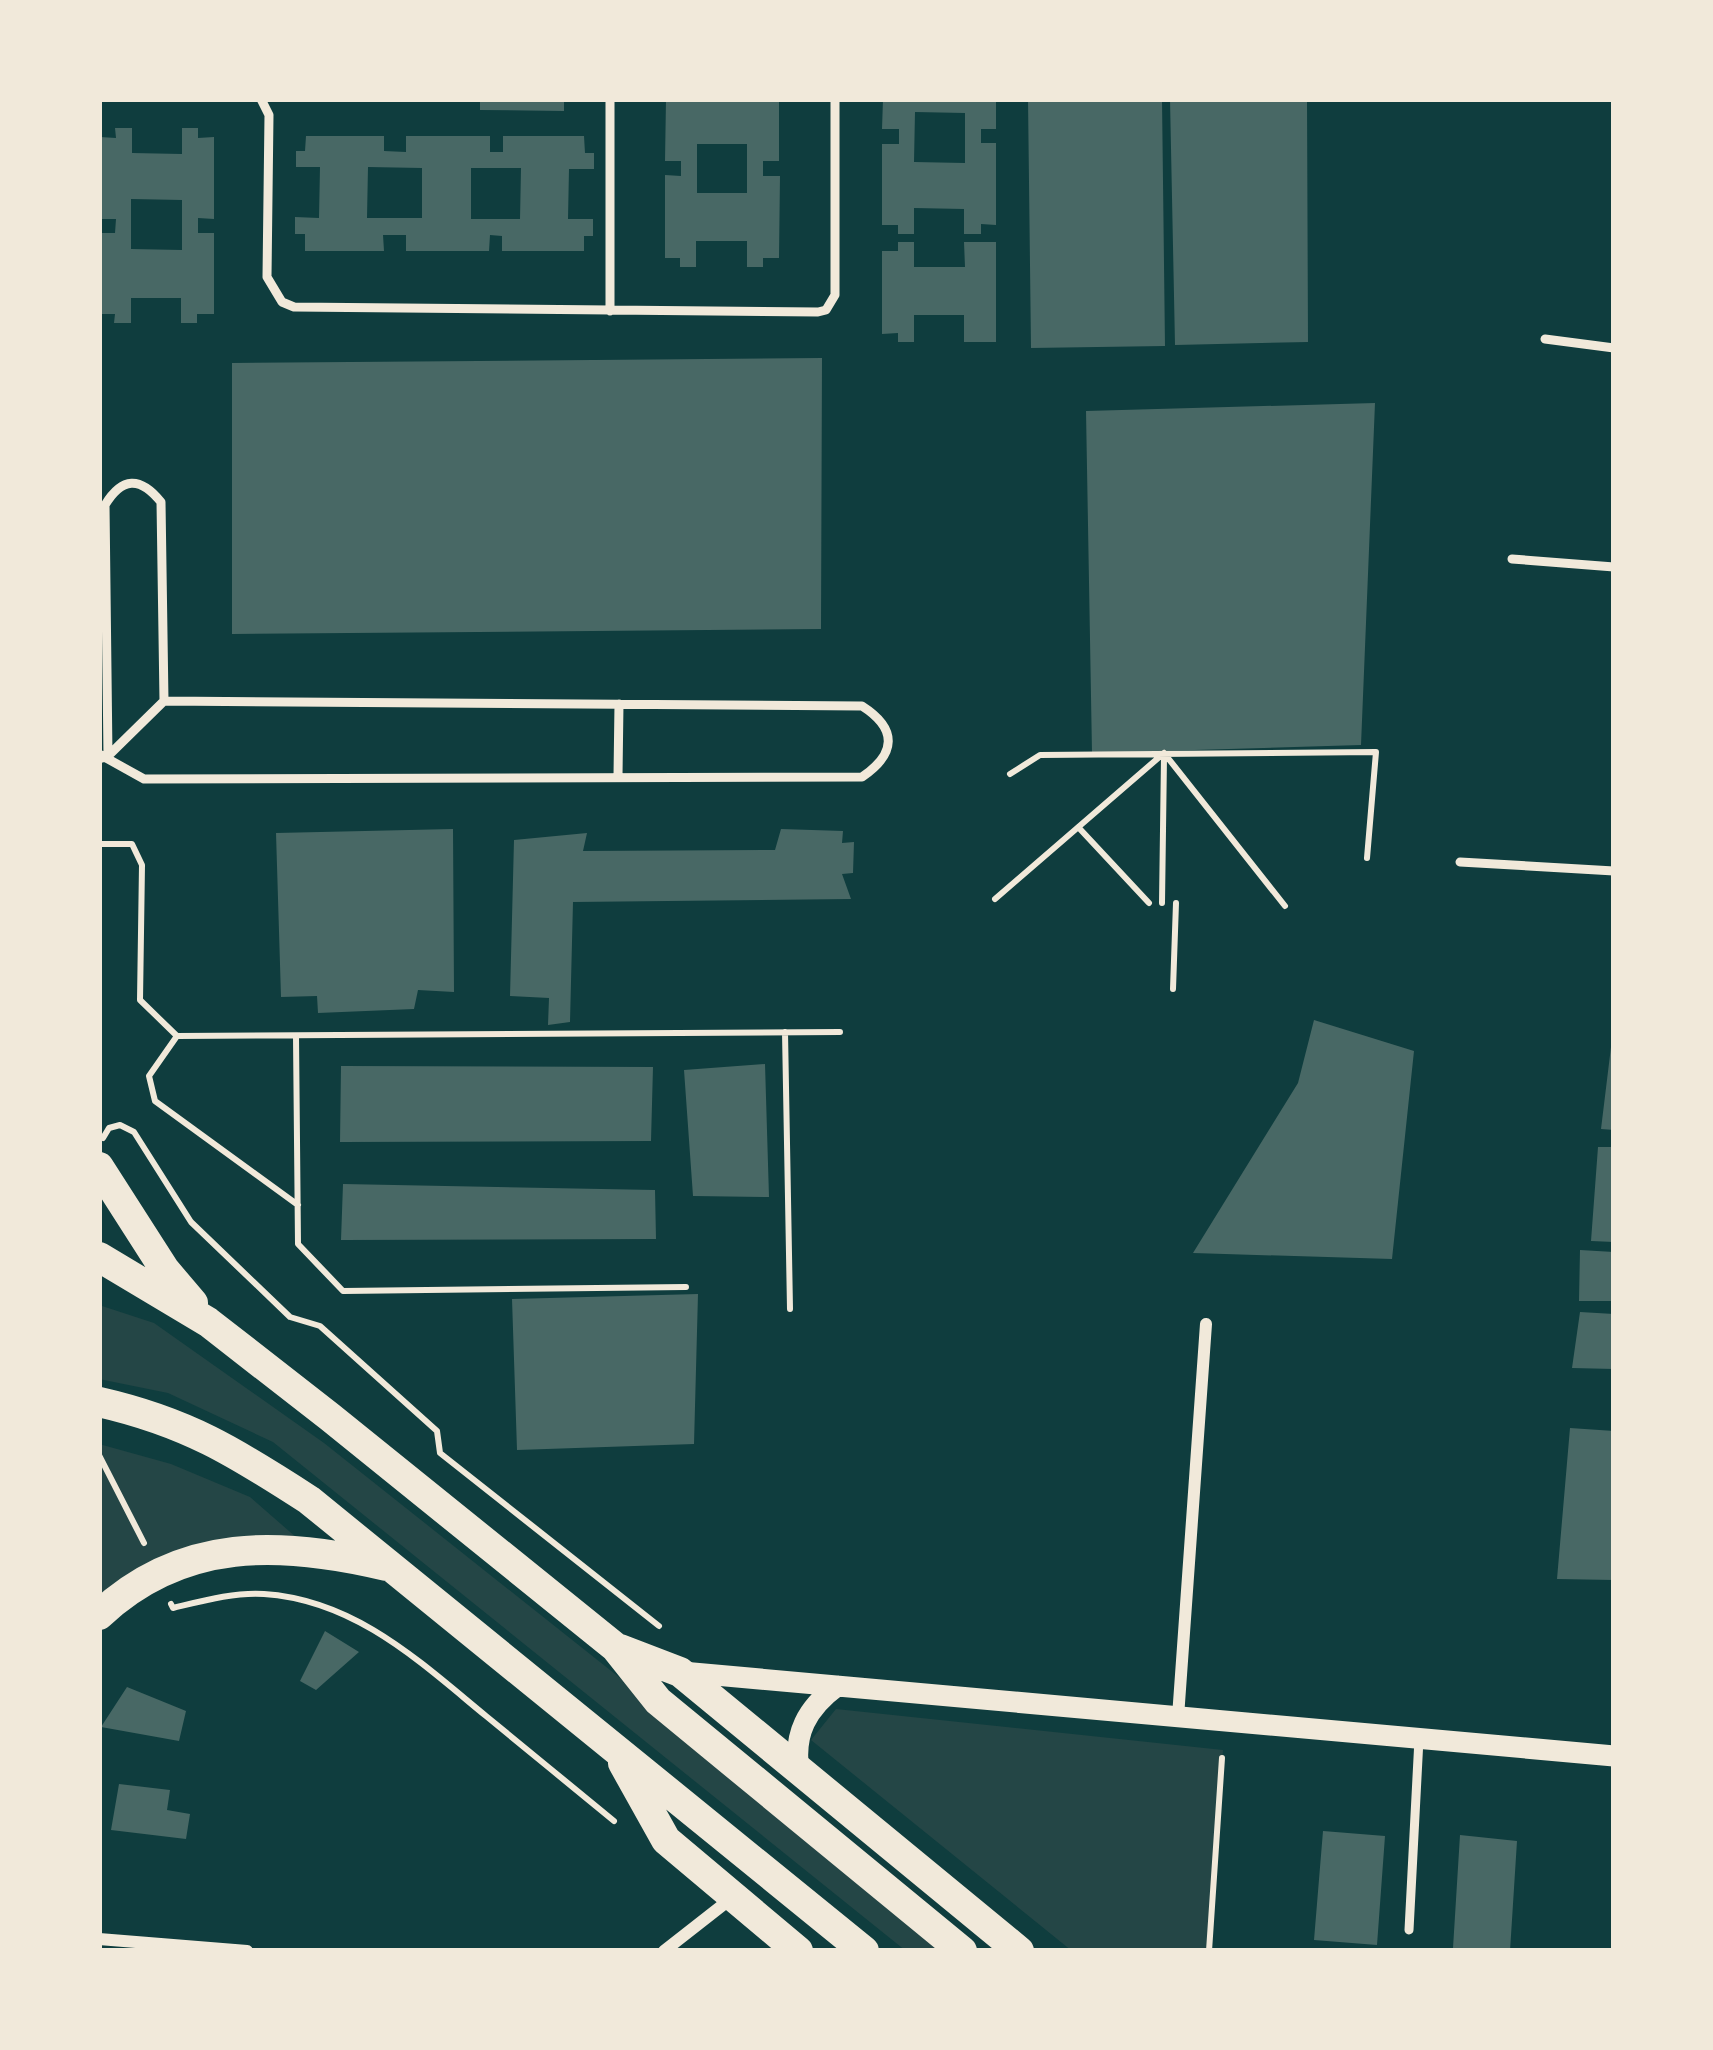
<svg xmlns="http://www.w3.org/2000/svg" width="1713" height="2050" font-family="'Playfair Display',serif">
  <rect width="100%" height="100%" fill="#0f3d3e"/>
  <path fill="#244646" d="M 99,1305 L 154,1323 L 324,1443 L 964,1951 L 906,1951 L 273,1442 L 168,1393 L 99,1379 Z
    M 99,1444 L 171,1464 L 250,1497 L 305,1545 C 218,1531 170,1542 99,1596 Z
    M 836,1709 L 1223,1750 L 1208,1951 L 1072,1951 L 811,1740 Z"/>
  <path fill="#486865" fill-rule="evenodd" d="M 480,99 L 564,99 L 564,111 L 480,110 Z
    M 666,99 L 779,99 L 779,161 L 763,161 L 763,176 L 780,176 L 779,258 L 763,258 L 763,267 L 747,267 L 747,241 L 696,241 L 696,267 L 680,267 L 680,258 L 665,258 L 665,175 L 681,176 L 681,161 L 665,161 ZM 697,144 L 747,144 L 747,193 L 697,193 Z
    M 883,99 L 996,99 L 996,129 L 981,129 L 981,143 L 996,143 L 996,225 L 981,224 L 981,234 L 964,234 L 964,209 L 914,208 L 914,234 L 898,234 L 898,225 L 882,225 L 882,144 L 899,144 L 899,129 L 882,129 ZM 915,112 L 965,113 L 965,163 L 914,162 Z
    M 1028,99 L 1162,99 L 1165,346 L 1031,348 Z
    M 1170,99 L 1307,99 L 1308,342 L 1175,345 Z
    M 115,128 L 132,128 L 132,153 L 182,154 L 182,128 L 198,128 L 198,138 L 214,137 L 214,219 L 198,218 L 198,233 L 214,233 L 214,314 L 197,314 L 197,323 L 181,323 L 181,298 L 131,298 L 131,323 L 114,323 L 115,314 L 100,314 L 100,233 L 115,233 L 116,219 L 100,219 L 100,137 L 116,138 ZM 131,199 L 182,200 L 182,250 L 131,249 Z
    M 306,136 L 384,136 L 384,151 L 406,152 L 406,136 L 490,136 L 490,152 L 503,152 L 503,136 L 584,136 L 585,153 L 594,153 L 594,169 L 569,169 L 568,219 L 593,219 L 593,236 L 584,236 L 584,251 L 502,251 L 502,236 L 490,235 L 489,251 L 406,251 L 406,235 L 383,235 L 384,251 L 305,251 L 305,234 L 295,234 L 295,217 L 319,218 L 320,167 L 296,167 L 296,151 L 305,151 ZM 368,167 L 422,168 L 422,218 L 367,218 ZM 471,168 L 521,168 L 520,219 L 471,219 Z
    M 898,242 L 914,242 L 914,267 L 965,267 L 964,242 L 996,242 L 996,342 L 964,342 L 964,315 L 914,315 L 914,342 L 898,342 L 898,333 L 882,334 L 882,251 L 898,251 Z
    M 822,358 L 821,629 L 232,634 L 232,363 Z
    M 1375,403 L 1361,745 L 1092,753 L 1086,411 Z
    M 453,829 L 454,992 L 418,990 L 414,1009 L 318,1013 L 317,996 L 281,997 L 276,833 Z
    M 781,829 L 843,831 L 842,843 L 854,842 L 853,873 L 842,874 L 851,899 L 573,902 L 570,1022 L 548,1025 L 549,998 L 510,996 L 514,840 L 587,833 L 583,851 L 775,850 Z
    M 1314,1020 L 1414,1051 L 1392,1259 L 1193,1253 L 1298,1083 Z
    M 1611,1047 L 1614,1047 L 1614,1130 L 1601,1129 Z
    M 765,1064 L 769,1197 L 693,1196 L 684,1070 Z
    M 341,1066 L 653,1067 L 651,1141 L 340,1142 Z
    M 1598,1147 L 1614,1147 L 1614,1242 L 1591,1241 Z
    M 343,1184 L 655,1190 L 656,1239 L 341,1240 Z
    M 1580,1250 L 1614,1252 L 1614,1301 L 1579,1301 Z
    M 698,1294 L 694,1444 L 517,1450 L 512,1299 Z
    M 1580,1312 L 1614,1314 L 1614,1369 L 1572,1368 Z
    M 1570,1428 L 1614,1431 L 1614,1580 L 1557,1579 Z
    M 325,1631 L 359,1652 L 316,1690 L 300,1681 Z
    M 127,1687 L 186,1711 L 179,1741 L 101,1727 Z
    M 119,1784 L 170,1790 L 167,1810 L 190,1814 L 186,1839 L 111,1830 Z
    M 1323,1831 L 1385,1836 L 1377,1945 L 1314,1940 Z
    M 1460,1835 L 1517,1841 L 1510,1951 L 1453,1948 Z"/>
  <g fill="none" stroke-linecap="round" stroke-linejoin="round">
    <path stroke="#f1e9da" stroke-width="6" d="M 1164,753 L 1285,906
      M 1010,774 L 1040,755 L 1376,752 L 1367,858
      M 1079,828 L 1149,903
      M 99,844 L 132,844 L 142,865 L 140,1000 L 177,1036 L 840,1032
      M 995,899 L 1164,753
      M 1162,903 L 1164,757
      M 1173,989 L 1176,903
      M 785,1032 L 790,1309
      M 177,1036 L 149,1076 L 155,1101 L 298,1205
      M 296,1037 L 298,1244 L 343,1291 L 686,1287
      M 103,1138 L 109,1128 L 120,1125 L 134,1132 L 191,1222 L 290,1317 L 320,1326 L 437,1431 L 440,1453 L 659,1626
      M 99,1455 L 144,1543
      M 171,1604 L 173,1608 C 202,1601 234,1592 264,1594 C 355,1600 419,1661 486,1716 C 529,1751 571,1786 614,1821
      M 1209,1951 L 1222,1758"/>
    <path stroke="#f1e9da" stroke-width="9" d="M 261,99 L 269,115 L 267,277 L 282,302 L 294,307 L 818,312 L 826,310 L 835,295 L 835,99
      M 610,311 L 610,99
      M 1545,339 L 1614,348
      M 1512,559 L 1614,567
      M 99,754 L 144,779 L 862,777 C 896,754 898,729 862,706 L 164,701 L 108,756 L 99,759
      M 108,756 L 105,505 C 122,477 140,476 161,502 L 164,701
      M 618,776 L 619,704
      M 1460,862 L 1614,871
      M 1409,1930 L 1419,1739"/>
    <path stroke="#f1e9da" stroke-width="12" d="M 1178,1717 L 1206,1324
      M 99,1939 L 247,1951
      M 664,1951 L 733,1897"/>
    <path stroke="#f1e9da" stroke-width="21" d="M 682,1672 L 1614,1756
      M 799,1771 C 793,1734 807,1708 837,1686"/>
    <path stroke="#f1e9da" stroke-width="30" d="M 99,1167 L 165,1270 L 193,1303
      M 99,1257 L 208,1322 L 330,1417 L 615,1647 L 658,1701 L 962,1951
      M 99,1402 C 187,1422 235,1452 309,1500 L 864,1951
      M 99,1615 C 182,1537 281,1541 386,1566
      M 620,1649 L 680,1672 L 1019,1951
      M 623,1763 L 666,1840 L 798,1951"/>
  </g>
  <rect width="1713" height="2050" fill="none" stroke="#f1e9da" stroke-width="204"/>
</svg>
